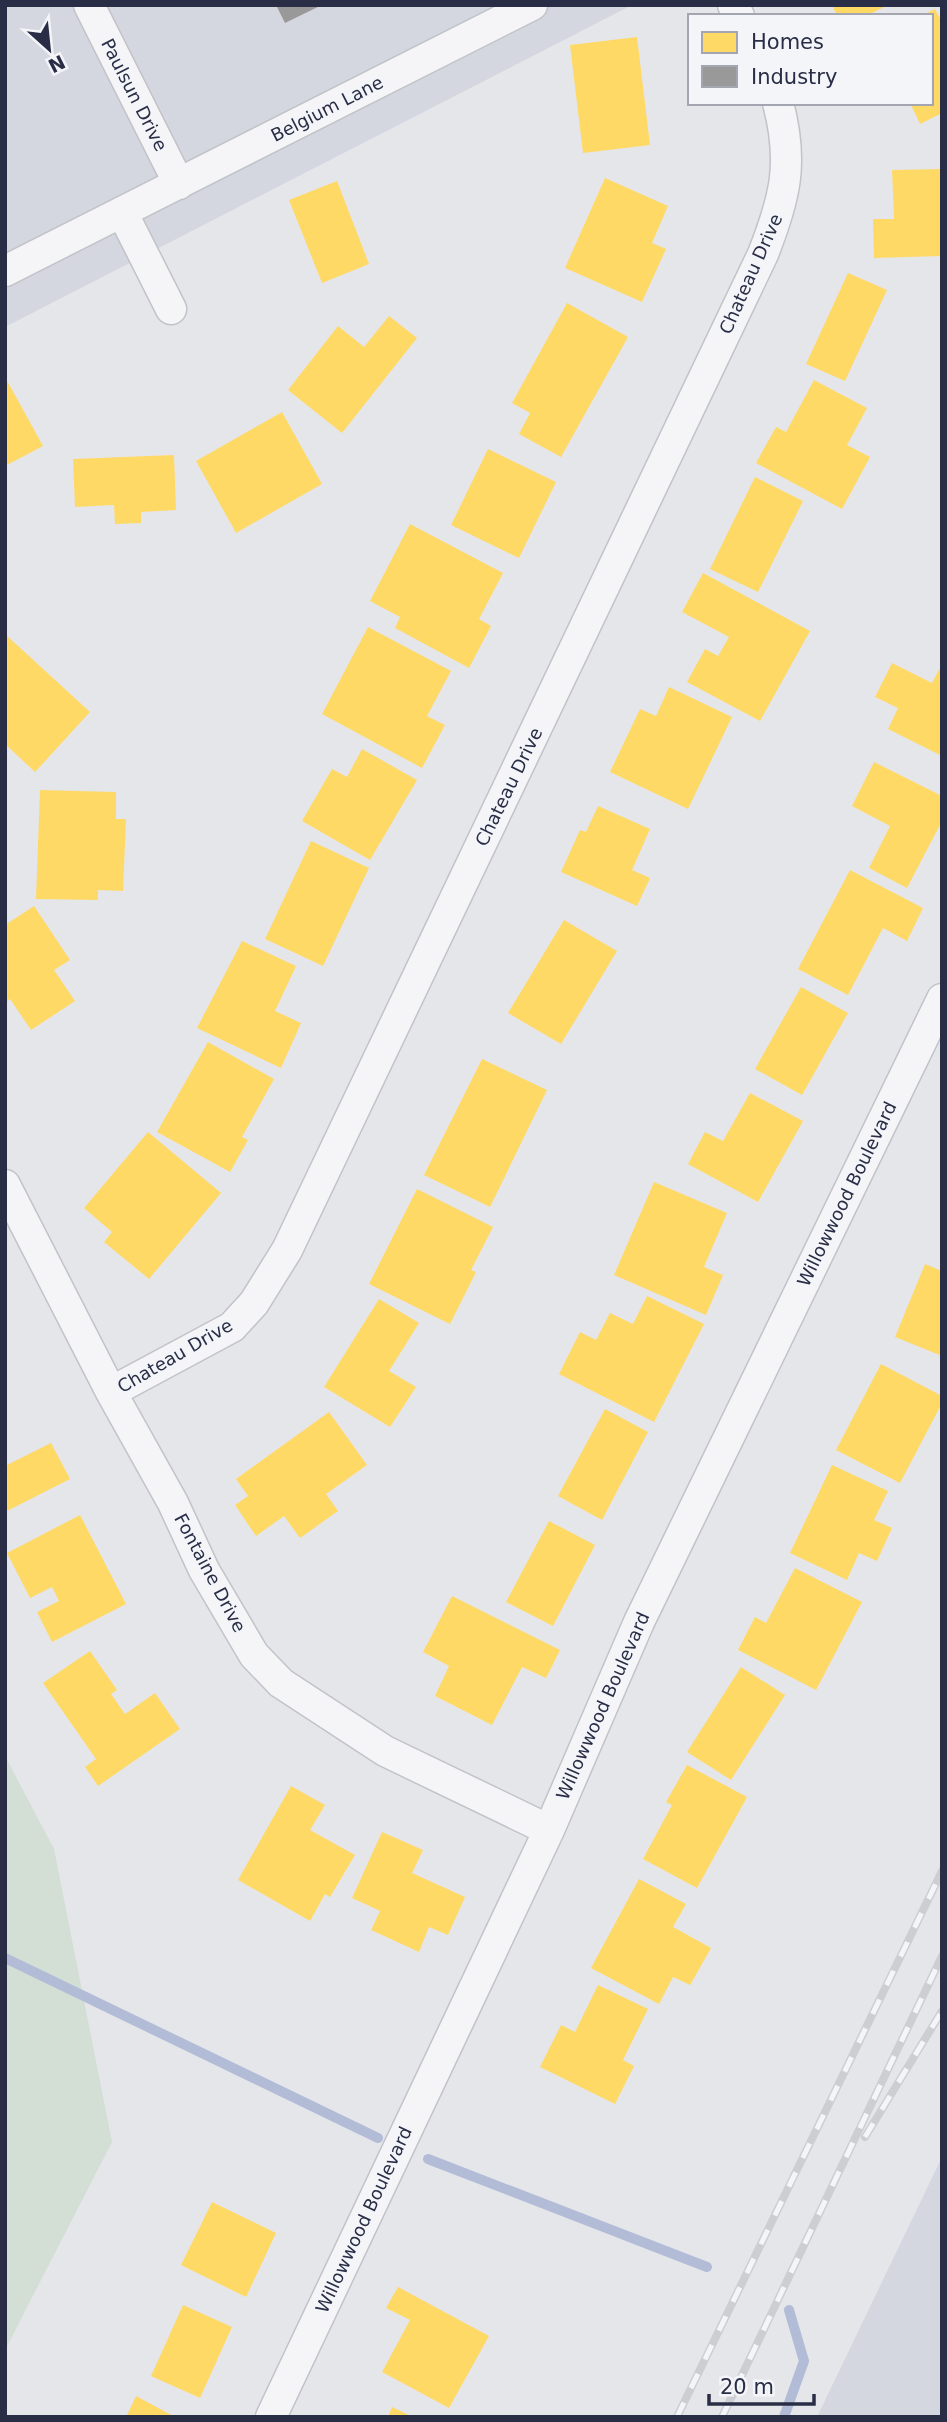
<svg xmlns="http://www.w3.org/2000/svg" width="947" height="2422" font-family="'DejaVu Sans',sans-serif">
  <rect width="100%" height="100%" fill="#e5e6ea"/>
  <path fill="#d5d7e0" d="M 5,5 L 632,5 L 5,327 Z
    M 942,2157 L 942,2417 L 817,2417 Z"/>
  <path fill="#d3ded5" d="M 5,1756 L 54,1849 L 112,2142 L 5,2350 Z"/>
  <path fill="#ffd966" d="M 832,5 L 888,5 L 866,16 L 837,16 Z
    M 935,9 L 942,22 L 942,113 L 920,124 L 910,103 L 931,103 L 931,16 L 921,16 Z
    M 637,37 L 650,145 L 583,153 L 570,45 Z
    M 942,169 L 942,256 L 874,258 L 873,219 L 894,219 L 892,170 Z
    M 605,178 L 668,206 L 652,243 L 666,249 L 642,302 L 565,268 Z
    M 337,181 L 369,264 L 322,283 L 289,200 Z
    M 848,273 L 887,290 L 845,381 L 806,364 Z
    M 567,303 L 628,337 L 561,457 L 519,434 L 530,413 L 512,403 Z
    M 389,316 L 417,338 L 342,433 L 288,390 L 338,326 L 364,347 Z
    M 5,377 L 43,446 L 5,466 Z
    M 814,380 L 867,408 L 847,445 L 870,457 L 842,509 L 756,463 L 776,427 L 786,432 Z
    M 282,412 L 322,484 L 236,533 L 196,461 Z
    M 488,449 L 556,482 L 519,558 L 451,525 Z
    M 174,455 L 176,510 L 141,512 L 141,523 L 115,524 L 114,505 L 75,507 L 73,459 Z
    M 755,477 L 803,501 L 758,592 L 710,569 Z
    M 410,524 L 503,573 L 479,619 L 491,626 L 469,668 L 395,628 L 400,617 L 370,601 Z
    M 703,573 L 810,631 L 760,721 L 687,682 L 705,649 L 718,656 L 729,637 L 682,612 Z
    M 368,627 L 451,671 L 427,716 L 445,725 L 422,768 L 322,714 Z
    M 5,634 L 90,712 L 35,772 L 5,744 Z
    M 892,663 L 932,683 L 942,664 L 942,756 L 888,729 L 898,708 L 875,697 Z
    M 669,687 L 732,717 L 688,809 L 610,772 L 640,709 L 656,716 Z
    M 362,749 L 417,780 L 370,860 L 302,821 L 332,769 L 347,777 Z
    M 874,762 L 942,796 L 942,821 L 907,888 L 869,868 L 890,826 L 852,806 Z
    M 40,790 L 116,792 L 116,819 L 126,819 L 123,891 L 98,890 L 98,900 L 36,899 Z
    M 598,806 L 650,829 L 632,870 L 650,878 L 637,906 L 561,872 L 580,830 L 586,832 Z
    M 311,841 L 369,868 L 323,966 L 265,939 Z
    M 850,870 L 923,908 L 907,941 L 883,928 L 848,995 L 798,969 Z
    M 34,906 L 70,960 L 54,970 L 75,1001 L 31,1030 L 10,999 L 5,1003 L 5,925 Z
    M 564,920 L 617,951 L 561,1044 L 508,1013 Z
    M 242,941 L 296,966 L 275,1011 L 301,1023 L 281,1068 L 197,1028 Z
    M 801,987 L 848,1013 L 802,1095 L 755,1069 Z
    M 208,1042 L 274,1079 L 242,1137 L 248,1140 L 230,1172 L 157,1132 Z
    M 482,1059 L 547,1090 L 490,1207 L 424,1175 Z
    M 750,1093 L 803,1121 L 758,1202 L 688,1164 L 705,1132 L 723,1141 Z
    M 148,1132 L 221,1193 L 149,1279 L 104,1242 L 112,1232 L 84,1208 Z
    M 654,1182 L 727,1213 L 704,1267 L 723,1275 L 706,1315 L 614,1275 Z
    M 417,1189 L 493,1227 L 471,1270 L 476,1272 L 450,1324 L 369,1284 Z
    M 925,1264 L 942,1271 L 942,1356 L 895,1337 Z
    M 647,1296 L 704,1324 L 654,1422 L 559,1374 L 580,1332 L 596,1340 L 610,1313 L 633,1324 Z
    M 379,1299 L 419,1323 L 389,1371 L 416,1387 L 390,1427 L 324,1387 Z
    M 881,1364 L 942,1396 L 942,1403 L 900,1483 L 836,1450 Z
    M 605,1409 L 648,1432 L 602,1520 L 558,1496 Z
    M 329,1412 L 367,1465 L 326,1494 L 338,1511 L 300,1538 L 284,1516 L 256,1536 L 235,1505 L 248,1496 L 236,1479 Z
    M 51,1443 L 70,1479 L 5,1512 L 5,1466 Z
    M 832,1465 L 888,1491 L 874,1520 L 892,1528 L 877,1561 L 859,1553 L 847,1580 L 790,1553 Z
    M 80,1515 L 126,1604 L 52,1642 L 37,1612 L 59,1601 L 52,1587 L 30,1598 L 7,1553 Z
    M 549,1521 L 595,1545 L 553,1626 L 506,1602 Z
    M 795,1568 L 862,1602 L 816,1690 L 738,1650 L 755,1617 L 766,1623 Z
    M 452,1596 L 560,1650 L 546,1678 L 522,1667 L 492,1725 L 435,1696 L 449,1666 L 423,1652 Z
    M 90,1651 L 117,1690 L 111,1694 L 125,1714 L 155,1693 L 180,1729 L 98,1786 L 85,1767 L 96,1759 L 43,1683 Z
    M 741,1667 L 785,1695 L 731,1780 L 687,1752 Z
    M 687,1765 L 747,1797 L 697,1888 L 643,1859 L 672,1805 L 666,1802 Z
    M 291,1786 L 325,1805 L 310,1830 L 355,1855 L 330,1897 L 325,1894 L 310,1921 L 238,1880 Z
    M 382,1832 L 423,1850 L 412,1873 L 465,1897 L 448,1935 L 429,1927 L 419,1952 L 371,1930 L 380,1911 L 352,1898 Z
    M 639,1879 L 686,1904 L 673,1927 L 711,1948 L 690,1985 L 673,1977 L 659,2004 L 591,1968 Z
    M 598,1985 L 648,2009 L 623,2060 L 634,2066 L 615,2104 L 540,2067 L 561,2025 L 575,2032 Z
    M 212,2202 L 276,2233 L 246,2297 L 181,2265 Z
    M 398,2287 L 489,2336 L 449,2408 L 382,2372 L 410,2320 L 386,2308 Z
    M 183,2305 L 232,2327 L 200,2398 L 151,2376 Z
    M 136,2396 L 175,2417 L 126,2417 Z
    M 392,2407 L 413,2417 L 388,2417 Z"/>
  <path fill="#999" d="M 276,5 L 322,5 L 285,23 Z"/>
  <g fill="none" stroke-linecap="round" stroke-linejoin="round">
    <path stroke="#b2bcd7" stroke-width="10" d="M 5,1958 L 378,2138
      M 428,2159 L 707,2267
      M 784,2417 L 804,2361 L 789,2310"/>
    <g stroke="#c2c3c8" stroke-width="33">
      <path id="street" d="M 89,5 L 179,184
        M 733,5 L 739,16
        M 122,212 L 171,309
        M 5,271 L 532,5
        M 5,1185 L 111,1392 L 173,1503 L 204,1570 L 254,1655 L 281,1683 L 385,1751 L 549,1830
        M 111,1392 L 232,1327 L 254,1303 L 287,1250 L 763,254 C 785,198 794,163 778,103
        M 271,2417 L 549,1830 L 639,1622 L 942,999"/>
    </g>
    <use href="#street" stroke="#f5f5f7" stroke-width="30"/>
    <g stroke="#cdced2" stroke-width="8">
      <path id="rail" d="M 865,2137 L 942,2011
        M 677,2417 L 942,1871
        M 722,2417 L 942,1956"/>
    </g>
    <use href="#rail" stroke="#f4f5f9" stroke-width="5" stroke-dasharray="16" stroke-linecap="butt"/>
  </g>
  <g text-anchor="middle" stroke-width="7" stroke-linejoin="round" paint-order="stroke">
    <g font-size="18" fill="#292e46" stroke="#f4f5f9">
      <text transform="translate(134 95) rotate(63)" y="6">Paulsun Drive</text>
      <text transform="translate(327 109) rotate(-27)" y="6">Belgium Lane</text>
      <text transform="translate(751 274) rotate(-66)" y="6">Chateau Drive</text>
      <text transform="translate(509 787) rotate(-64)" y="6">Chateau Drive</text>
      <text transform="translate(847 1194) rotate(-64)" y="6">Willowwood Boulevard</text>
      <text transform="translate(175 1356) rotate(-30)" y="6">Chateau Drive</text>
      <text transform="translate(210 1573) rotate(62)" y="6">Fontaine Drive</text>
      <text transform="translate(603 1706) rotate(-66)" y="6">Willowwood Boulevard</text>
      <text transform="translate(364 2220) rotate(-65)" y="6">Willowwood Boulevard</text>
    </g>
  </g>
  <rect width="947" height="2422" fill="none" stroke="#292e46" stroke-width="14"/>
  <rect x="688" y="14" width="245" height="91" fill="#f4f5f9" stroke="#a3a5b1" stroke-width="2"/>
  <rect x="702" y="32" width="35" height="21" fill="#ffd966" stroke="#a3a5b1" stroke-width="2"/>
  <text x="751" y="49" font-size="21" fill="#292e46">Homes</text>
  <rect x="702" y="66" width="35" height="21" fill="#999999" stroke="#a3a5b1" stroke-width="2"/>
  <text x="751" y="84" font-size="21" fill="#292e46">Industry</text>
  <g transform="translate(49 49) rotate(153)" stroke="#f4f5f9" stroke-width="5" paint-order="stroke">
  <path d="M0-5L12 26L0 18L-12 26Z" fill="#292e46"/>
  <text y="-10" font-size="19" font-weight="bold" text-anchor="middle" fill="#292e46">N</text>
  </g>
  <path d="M709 2394v10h105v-10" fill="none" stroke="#292e46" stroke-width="3.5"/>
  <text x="720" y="2394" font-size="21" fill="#292e46" stroke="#f4f5f9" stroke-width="5" paint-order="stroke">20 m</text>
</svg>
